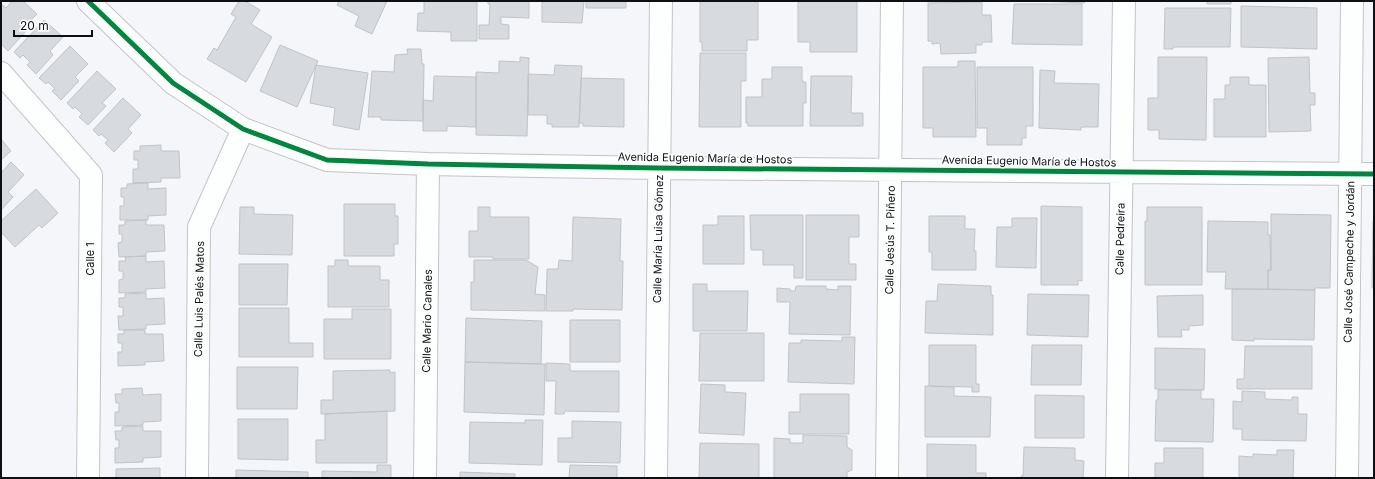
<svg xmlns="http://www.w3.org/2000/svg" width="1375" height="479" font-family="Inter,sans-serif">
  <rect width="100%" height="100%" fill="#f4f6fa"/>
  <path fill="#d7dade" stroke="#c0c3c7" d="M 12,1 L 23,1 L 37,14 L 24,27 L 27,30 L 8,51 L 1,44 L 1,4 L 6,8 Z
    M 239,1 L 245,1 L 260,10 L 251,24 L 272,37 L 246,82 L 207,59 L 214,48 L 217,50 L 236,17 L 231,14 Z
    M 339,1 L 387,1 L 372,34 L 355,26 L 359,16 L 337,5 Z
    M 424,1 L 477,1 L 477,41 L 451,41 L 451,32 L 417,31 L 418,13 L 424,13 Z
    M 488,1 L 529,1 L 529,18 L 501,17 L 501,24 L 509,25 L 509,39 L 479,39 L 479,25 L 489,25 L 490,4 L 488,4 Z
    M 542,1 L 584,1 L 582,23 L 542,22 Z
    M 586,1 L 626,1 L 626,8 L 586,8 Z
    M 700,1 L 758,1 L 758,40 L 747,40 L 747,51 L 702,51 L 702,42 L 700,42 Z
    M 798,1 L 857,1 L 857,52 L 810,52 L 810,42 L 798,42 Z
    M 1041,1 L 1085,1 L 1084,3 Z
    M 1207,1 L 1231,1 L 1231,4 L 1207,4 Z
    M 982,2 L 982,15 L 991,15 L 992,42 L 982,42 L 982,45 L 976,45 L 976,53 L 941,54 L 940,43 L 932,44 L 932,41 L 928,41 L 928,3 Z
    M 1014,4 L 1082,4 L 1082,45 L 1012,44 Z
    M 1241,6 L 1317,8 L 1317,49 L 1241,47 Z
    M 1165,8 L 1231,8 L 1230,47 L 1173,47 L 1173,49 L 1164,49 Z
    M 44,20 L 63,37 L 50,51 L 53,55 L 36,74 L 27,65 L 30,62 L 23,55 L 20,58 L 14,52 Z
    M 280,45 L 318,61 L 297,107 L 260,91 Z
    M 70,46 L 88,64 L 75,77 L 79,81 L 61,100 L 52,91 L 55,89 L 48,82 L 46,84 L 39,78 Z
    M 407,49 L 421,49 L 422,64 L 424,64 L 423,121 L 381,120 L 381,117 L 368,117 L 372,71 L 394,72 L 395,55 L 408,54 Z
    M 700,53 L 746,53 L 746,81 L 741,81 L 741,127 L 699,127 Z
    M 520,57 L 529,58 L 527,136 L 476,135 L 476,72 L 499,73 L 499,61 L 520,62 Z
    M 1158,57 L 1207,57 L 1206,140 L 1159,139 L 1159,130 L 1148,130 L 1148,98 L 1158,98 Z
    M 1309,57 L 1310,93 L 1315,93 L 1315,105 L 1310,105 L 1311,131 L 1269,132 L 1268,58 Z
    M 958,61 L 975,61 L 976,137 L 933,137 L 933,128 L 923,128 L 923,67 L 958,67 Z
    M 316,65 L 368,73 L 359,130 L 333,125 L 335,108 L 310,103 Z
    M 555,65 L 582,66 L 579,127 L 552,127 L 552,124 L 547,124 L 547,115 L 528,115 L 528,74 L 554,75 Z
    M 772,67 L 802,67 L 802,79 L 803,82 L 806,82 L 806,103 L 803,103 L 803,126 L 748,126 L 748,123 L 746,123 L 746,97 L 762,97 L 762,79 L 772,79 Z
    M 977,67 L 1033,67 L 1033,126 L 1026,126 L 1026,138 L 1022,138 L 1022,145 L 987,145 L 987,128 L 977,128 Z
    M 1040,70 L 1055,71 L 1054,83 L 1099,84 L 1098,127 L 1081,127 L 1081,130 L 1039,128 Z
    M 97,71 L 116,89 L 102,103 L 106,106 L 88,125 L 79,117 L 82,114 L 75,107 L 73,109 L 67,103 Z
    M 434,76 L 476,77 L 476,127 L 447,126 L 447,131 L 423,131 L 423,100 L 433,101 Z
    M 811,76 L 852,76 L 851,113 L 863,113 L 863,126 L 810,126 Z
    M 1230,77 L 1249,77 L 1249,85 L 1266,85 L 1266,137 L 1214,137 L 1214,99 L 1225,99 L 1225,85 L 1230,85 Z
    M 581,78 L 624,79 L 624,127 L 583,126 L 583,123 L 579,123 Z
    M 123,98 L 141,115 L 128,129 L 132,133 L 114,152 L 105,143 L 108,140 L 101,134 L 99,136 L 93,130 Z
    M 1,139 L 11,151 L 1,160 Z
    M 161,145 L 161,151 L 179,151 L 180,178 L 161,178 L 161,182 L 133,183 L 133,169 L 138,169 L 138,160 L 134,160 L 134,151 L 140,151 L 140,146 Z
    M 11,162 L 24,175 L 8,192 L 13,197 L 1,210 L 1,173 Z
    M 148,183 L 148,189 L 166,188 L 166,215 L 148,216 L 148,220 L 120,220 L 120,206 L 124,206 L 124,197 L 121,197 L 121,188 L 127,188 L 127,184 Z
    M 36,189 L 58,213 L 42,228 L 39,225 L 15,247 L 1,232 L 1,221 Z
    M 344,204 L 395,204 L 395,216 L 398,216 L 398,244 L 394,244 L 394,256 L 344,256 Z
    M 1041,206 L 1082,207 L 1082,281 L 1078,280 L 1078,285 L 1041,285 Z
    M 240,207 L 254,207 L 254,214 L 293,215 L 292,255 L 239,254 Z
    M 478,207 L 490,207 L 490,217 L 529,217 L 529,259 L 493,259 L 493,257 L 469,257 L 469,231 L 478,231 Z
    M 1147,207 L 1202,207 L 1202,285 L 1145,285 L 1145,221 L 1147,221 Z
    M 1271,214 L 1331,215 L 1330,288 L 1315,288 L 1315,290 L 1268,289 L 1268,270 L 1271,270 Z
    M 750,215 L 803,215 L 803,278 L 794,278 L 794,265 L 763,265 L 763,250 L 751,250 Z
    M 806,215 L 859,215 L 859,237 L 849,237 L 849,264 L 856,264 L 856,280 L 806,280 Z
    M 718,216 L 744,216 L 744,264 L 703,264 L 703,225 L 718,225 Z
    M 929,216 L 965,216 L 965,229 L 975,229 L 974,251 L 976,251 L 976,270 L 932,270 L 932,252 L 929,252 Z
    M 573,217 L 621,219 L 620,261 L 623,261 L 622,310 L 573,309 L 573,311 L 546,311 L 547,269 L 558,269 L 559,260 L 572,261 Z
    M 1012,218 L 1037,218 L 1036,268 L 996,267 L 997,227 L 1012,227 Z
    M 146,220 L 146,225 L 164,225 L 165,251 L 146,252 L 146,256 L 119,257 L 118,243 L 122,242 L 122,234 L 119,234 L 119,225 L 125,225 L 125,221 Z
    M 1208,221 L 1268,222 L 1268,235 L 1270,235 L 1271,270 L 1268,270 L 1268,289 L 1225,289 L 1226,272 L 1207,272 Z
    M 1373,221 L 1374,221 L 1374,288 L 1372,288 Z
    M 146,256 L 146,262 L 164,261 L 165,288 L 146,289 L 146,292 L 119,293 L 119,280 L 123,279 L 123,271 L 119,271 L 119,261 L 126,261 L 125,257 Z
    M 335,260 L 348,260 L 348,266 L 380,266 L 380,280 L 389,280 L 389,307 L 328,307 L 328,266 L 335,266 Z
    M 474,260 L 526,260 L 538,267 L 535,294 L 545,295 L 545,311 L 471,310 L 471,282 L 474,282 Z
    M 239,264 L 288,264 L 287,305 L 239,305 Z
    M 693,284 L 707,284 L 707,291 L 748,291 L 747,331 L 693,331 Z
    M 938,284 L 991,286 L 991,295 L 993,295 L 993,335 L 925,333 L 926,301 L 937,301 Z
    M 796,286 L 826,286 L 826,289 L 838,290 L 838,286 L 851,286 L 850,335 L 789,334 L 790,302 L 777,302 L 777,288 L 790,289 L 790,291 L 795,291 Z
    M 1232,289 L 1315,290 L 1314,340 L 1254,339 L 1254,341 L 1232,340 Z
    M 146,293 L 146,299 L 164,298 L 165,324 L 146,325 L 146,329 L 119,330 L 118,316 L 123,316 L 123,307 L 119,307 L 119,298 L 125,298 L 125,294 Z
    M 1028,294 L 1089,295 L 1088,337 L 1027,335 Z
    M 1203,295 L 1203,325 L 1189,326 L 1189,330 L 1181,330 L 1182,337 L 1158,337 L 1157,296 Z
    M 239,308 L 289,308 L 289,343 L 313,343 L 313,357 L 239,357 Z
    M 352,309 L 391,309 L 391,359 L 324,359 L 324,319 L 352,319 Z
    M 466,318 L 542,321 L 541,364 L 465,362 Z
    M 570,320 L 620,320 L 620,362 L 570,362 Z
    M 124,330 L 145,330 L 145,334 L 163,334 L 164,361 L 145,362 L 145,365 L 118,366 L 118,352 L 122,352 L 122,343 L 118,343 L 118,334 L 124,334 Z
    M 700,333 L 764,333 L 764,381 L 699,381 Z
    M 842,337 L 855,337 L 854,384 L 788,382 L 789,343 L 801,343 L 801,340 L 842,341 Z
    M 929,345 L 976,345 L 976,384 L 979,384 L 979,392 L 972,392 L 972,387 L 929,386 Z
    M 1032,345 L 1082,345 L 1081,385 L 1031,385 Z
    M 1245,346 L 1312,346 L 1312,389 L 1237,389 L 1237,379 L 1244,379 Z
    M 1155,348 L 1205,349 L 1204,390 L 1155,389 Z
    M 465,362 L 545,364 L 544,415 L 464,412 Z
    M 546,363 L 570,364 L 570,371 L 619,371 L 619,412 L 565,411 L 564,414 L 555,414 L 556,381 L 546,381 Z
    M 237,367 L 298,367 L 297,409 L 237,409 Z
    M 390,370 L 390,373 L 395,372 L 395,411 L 321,414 L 321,400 L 333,400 L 333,371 Z
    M 701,384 L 725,385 L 725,392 L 746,393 L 744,435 L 699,433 Z
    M 925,386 L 954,387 L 954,396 L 991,397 L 990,437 L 925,437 Z
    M 142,388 L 143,395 L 161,394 L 161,421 L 143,422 L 143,425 L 115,426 L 115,412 L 119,412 L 119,403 L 116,403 L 115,394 L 122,394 L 122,389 Z
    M 1158,390 L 1201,390 L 1201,399 L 1214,399 L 1213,442 L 1155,441 L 1156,400 L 1158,400 Z
    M 1242,391 L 1265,392 L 1265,399 L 1292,400 L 1292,397 L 1298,397 L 1298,414 L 1307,414 L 1306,441 L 1242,440 L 1242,429 L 1233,429 L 1233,401 L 1242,402 Z
    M 800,394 L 849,394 L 849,434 L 789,434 L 789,412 L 800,412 Z
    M 1035,395 L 1084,396 L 1084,438 L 1035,438 Z
    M 387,411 L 387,463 L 316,463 L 316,440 L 325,440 L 325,414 Z
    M 238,419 L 288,419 L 288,460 L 238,459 Z
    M 525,420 L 543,420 L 542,465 L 469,463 L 470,422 L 525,423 Z
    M 572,421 L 621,422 L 620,463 L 558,462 L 558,438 L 572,438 Z
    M 143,426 L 143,431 L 161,431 L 161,457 L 143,458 L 143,462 L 115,463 L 115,448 L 119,448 L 119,440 L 116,440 L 115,431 L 122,431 L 122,427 Z
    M 803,435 L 847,436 L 847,447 L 852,450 L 852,470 L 847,472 L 847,478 L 774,478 L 774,438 L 790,439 L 790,443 L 803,443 Z
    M 700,443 L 759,444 L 759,478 L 699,478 Z
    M 927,444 L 976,445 L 976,473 L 986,473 L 986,478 L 927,478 Z
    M 1024,447 L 1075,448 L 1075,460 L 1084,461 L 1083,478 L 1021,478 L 1021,476 L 1023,476 Z
    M 1164,448 L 1203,448 L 1203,478 L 1155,478 L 1155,463 L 1164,463 Z
    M 1277,450 L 1294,450 L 1293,478 L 1239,478 L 1239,456 L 1253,457 L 1253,454 L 1277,455 Z
    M 377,465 L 391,465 L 391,478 L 322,478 L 322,471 L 377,472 Z
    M 570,465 L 617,466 L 617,478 L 569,478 Z
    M 160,468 L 160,478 L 116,478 L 116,469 Z
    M 236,470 L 308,472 L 308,478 L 236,478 Z
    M 460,472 L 515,474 L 515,478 L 460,478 Z"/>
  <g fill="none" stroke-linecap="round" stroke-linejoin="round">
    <g stroke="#c2c4c8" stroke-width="24">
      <path id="minor" d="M 88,1 L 173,83 L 243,129 L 327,160 L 428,164 L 659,168 L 1374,174
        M 1,73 L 91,175 L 88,478
        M 1347,476 L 1352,1
        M 197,478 L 199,227 L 243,129
        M 425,478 L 428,164
        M 656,478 L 661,1
        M 887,478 L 892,1
        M 1117,478 L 1124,1"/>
    </g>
    <use href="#minor" stroke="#fdfefe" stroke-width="22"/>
    <g stroke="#fff" stroke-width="8">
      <path id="cycleway" d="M 88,1 L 173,83 L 243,129 L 327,160 L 428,164 L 659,168 L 1374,174"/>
    </g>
    <use href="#cycleway" stroke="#00873e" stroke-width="5"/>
  </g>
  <g text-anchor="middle" stroke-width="3" stroke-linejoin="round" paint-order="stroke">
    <g font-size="11" fill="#0c0f13" stroke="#fff">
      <text transform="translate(705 158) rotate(1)" y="4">Avenida Eugenio María de Hostos</text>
      <text transform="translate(1029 161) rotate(1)" y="4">Avenida Eugenio María de Hostos</text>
      <text transform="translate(658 239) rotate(-89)" y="4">Calle María Luisa Gómez</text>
      <text transform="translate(1120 239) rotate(-89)" y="4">Calle Pedreira</text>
      <text transform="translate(890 240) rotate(-89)" y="4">Calle Jesús T. Piñero</text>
      <text transform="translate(90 259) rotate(-90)" y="4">Calle 1</text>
      <text transform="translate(1349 262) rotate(-89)" y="4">Calle José Campeche y Jordán</text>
      <text transform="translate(199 299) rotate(-89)" y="4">Calle Luis Palés Matos</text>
      <text transform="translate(427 321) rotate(-89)" y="4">Calle Mario Canales</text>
    </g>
  </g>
  <rect width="1375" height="479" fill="none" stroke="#0c0f13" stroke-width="4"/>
  <path d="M14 30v6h78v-6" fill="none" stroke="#0c0f13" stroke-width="2"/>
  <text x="20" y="30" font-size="12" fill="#0c0f13" stroke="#ffffff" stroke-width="3" paint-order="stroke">20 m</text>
</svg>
